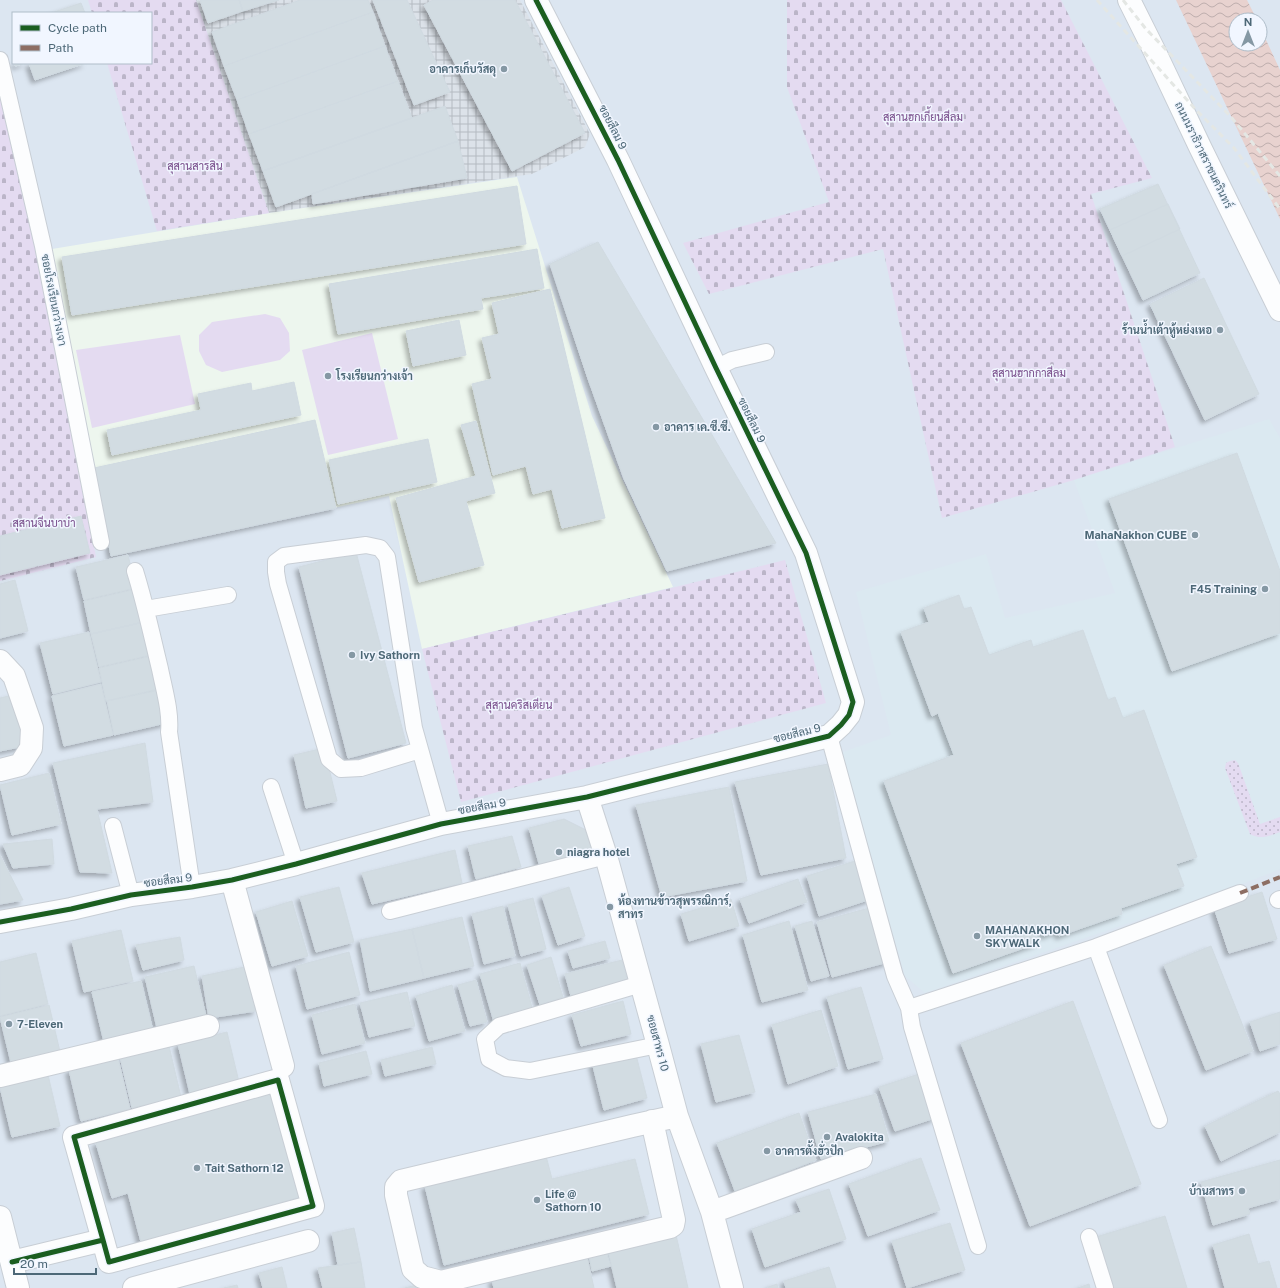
<svg xmlns="http://www.w3.org/2000/svg" width="1280" height="1288" font-family="'Public Sans',Sarabun,sans-serif">
  <defs>
    <pattern id="industrial-grid" width="8" height="8" patternUnits="userSpaceOnUse"><rect width="8" height="8" fill="#dce2e9"/><path d="M0 4h8M4 0v8" fill="none" stroke="#b5bbc2"/></pattern>
    <pattern id="grass-dots" width="8" height="8" patternUnits="userSpaceOnUse"><rect width="8" height="8" fill="#e4dbf1"/><path d="M2 2h.1M6 6h.1" fill="none" stroke="#bbb5c8" stroke-width="1.8" stroke-linecap="round"/></pattern>
    <pattern id="cemetery-stones" width="16" height="16" patternUnits="userSpaceOnUse"><rect width="16" height="16" fill="#e4dbf1"/><path d="M2 7V4a2 2 0 0 1 4 0v3zM10 15v-3a2 2 0 0 1 4 0v3z" fill="#bbb5c8"/></pattern>
    <pattern id="water-waves" width="16" height="10" patternUnits="userSpaceOnUse"><rect width="16" height="10" fill="#e8d2cf"/><path d="M0 5q4-4 8 0t8 0" fill="none" stroke="#beaead"/></pattern>
    <filter id="shadow"><feDropShadow dx="-3.5" dy="3.5" stdDeviation="2" flood-color="#0004"/></filter>
  </defs>
  <rect width="100%" height="100%" fill="#eef2f8"/>
  <path fill="#dce6f1" fill-rule="evenodd" d="M 0,0 L 1280,0 L 1280,1288 L 0,1288 ZM 13,13 L 151,13 L 151,63 L 13,63 ZM 1236,20 L 1260,20 L 1260,44 L 1236,44 Z"/>
  <path fill="#dbe9f1" d="M 1269,419 L 1280,438 L 1280,869 L 1240,885 L 925,993 L 905,976 L 840,753 L 891,735 L 856,592 L 986,554 L 1005,618 L 1115,593 L 1074,480 Z"/>
  <path fill="url(#industrial-grid)" d="M 196,0 L 520,0 L 590,134 L 585,147 L 532,174 L 269,213 Z"/>
  <path fill="#edf6ee" d="M 517,177 L 592,416 L 673,587 L 422,649 L 389,496 L 111,556 L 52,249 L 269,213 Z"/>
  <path fill="url(#grass-dots)" d="M 1235,760 L 1238,763 L 1260,824 L 1280,817 L 1280,832 C 1269,836 1261,840 1250,834 L 1225,768 L 1226,763 L 1230,761 Z"/>
  <path fill="url(#cemetery-stones)" d="M 88,0 L 196,0 L 269,213 L 157,231 L 107,63 L 151,63 L 151,13 L 92,13 Z
    M 787,0 L 1061,0 L 1152,178 L 1091,194 L 1175,447 L 1074,480 L 942,518 L 883,249 L 709,294 L 683,243 L 829,202 L 787,87 Z
    M 0,90 L 36,248 L 96,557 L 0,581 Z
    M 785,560 L 826,703 L 461,802 L 422,649 Z"/>
  <path fill="#e4dbf1" d="M 265,314 L 280,318 L 289,333 L 290,351 L 280,360 L 222,372 L 206,365 L 199,351 L 199,335 L 212,322 Z
    M 372,333 L 398,439 L 328,455 L 302,350 Z
    M 180,335 L 195,404 L 92,428 L 76,350 Z"/>
  <path fill="url(#water-waves)" d="M 1176,0 L 1247,0 L 1257,20 L 1236,20 L 1236,44 L 1260,44 L 1260,27 L 1280,70 L 1280,219 Z"/>
  <path fill="#d2dce2" stroke="#d0dae1" filter="url(#shadow)" d="M 200,0 L 239,0 L 243,11 L 208,23 Z
    M 239,0 L 279,0 L 243,11 Z
    M 300,0 L 368,0 L 373,12 L 224,66 L 212,32 Z
    M 373,0 L 407,0 L 450,92 L 414,105 Z
    M 433,0 L 515,0 L 585,133 L 512,171 L 424,5 Z
    M 81,3 L 85,13 L 51,13 Z
    M 373,12 L 385,46 L 237,100 L 224,66 Z
    M 385,46 L 398,81 L 249,134 L 237,100 Z
    M 14,63 L 26,63 L 15,66 Z
    M 29,63 L 86,63 L 35,80 Z
    M 398,81 L 412,118 L 263,171 L 249,134 Z
    M 445,106 L 458,141 L 276,207 L 263,171 Z
    M 458,141 L 467,178 L 313,204 L 312,194 Z
    M 1158,184 L 1200,273 L 1143,300 L 1100,209 Z
    M 517,186 L 526,244 L 72,315 L 62,257 Z
    M 1168,204 L 1180,229 L 1122,256 L 1110,230 Z
    M 598,242 L 776,543 L 667,571 L 624,479 L 587,376 L 550,264 Z
    M 537,249 L 544,288 L 481,298 L 483,309 L 338,334 L 329,284 Z
    M 1204,278 L 1259,394 L 1205,420 L 1150,304 Z
    M 550,289 L 605,518 L 562,528 L 552,489 L 533,494 L 526,466 L 493,475 L 472,384 L 492,379 L 482,338 L 499,334 L 492,303 Z
    M 459,320 L 466,355 L 413,366 L 406,331 Z
    M 294,382 L 301,415 L 112,455 L 107,430 L 201,410 L 198,394 L 251,383 L 252,391 Z
    M 315,420 L 336,508 L 111,556 L 94,468 Z
    M 476,421 L 495,493 L 466,501 L 484,565 L 419,582 L 396,498 L 476,476 L 461,425 Z
    M 428,439 L 437,482 L 338,504 L 329,460 Z
    M 1237,453 L 1280,571 L 1280,633 L 1172,671 L 1109,499 Z
    M 81,516 L 90,553 L 0,575 L 0,536 Z
    M 356,552 L 406,743 L 348,758 L 299,567 Z
    M 128,555 L 136,588 L 84,600 L 76,567 Z
    M 15,580 L 28,631 L 0,638 L 0,584 Z
    M 136,589 L 144,622 L 91,634 L 84,601 Z
    M 959,595 L 964,609 L 971,607 L 989,655 L 1031,640 L 1033,647 L 1083,630 L 1108,700 L 1115,697 L 1123,718 L 1144,710 L 1197,857 L 1176,864 L 1184,886 L 1121,908 L 1122,914 L 1059,936 L 1057,931 L 1044,936 L 1041,929 L 1034,931 L 1038,943 L 953,973 L 884,781 L 954,755 L 938,713 L 932,716 L 901,632 L 929,622 L 924,608 Z
    M 144,622 L 151,655 L 99,667 L 91,634 Z
    M 89,632 L 101,682 L 53,694 L 40,643 Z
    M 151,656 L 159,689 L 106,701 L 99,668 Z
    M 101,684 L 113,735 L 64,746 L 52,696 Z
    M 159,690 L 166,723 L 114,735 L 107,701 Z
    M 13,695 L 25,746 L 0,751 L 0,698 Z
    M 145,743 L 153,802 L 97,809 L 112,873 L 80,872 L 53,763 Z
    M 324,748 L 337,801 L 306,808 L 294,755 Z
    M 828,764 L 846,858 L 761,875 L 735,782 Z
    M 49,773 L 61,824 L 12,835 L 0,785 Z
    M 729,787 L 747,881 L 662,897 L 636,805 Z
    M 564,819 L 588,831 L 594,854 L 540,867 L 529,828 Z
    M 512,836 L 521,867 L 476,879 L 468,846 Z
    M 52,839 L 54,864 L 13,868 L 3,844 Z
    M 455,850 L 462,883 L 372,904 L 362,873 Z
    M 0,855 L 23,900 L 0,904 Z
    M 858,860 L 871,899 L 819,916 L 807,876 Z
    M 798,879 L 807,902 L 749,923 L 740,899 Z
    M 339,887 L 354,942 L 316,952 L 300,897 Z
    M 569,887 L 585,936 L 558,945 L 542,896 Z
    M 1262,892 L 1277,939 L 1229,953 L 1214,908 Z
    M 533,898 L 546,949 L 521,956 L 508,905 Z
    M 731,899 L 739,926 L 689,941 L 681,914 Z
    M 292,901 L 308,956 L 272,966 L 256,912 Z
    M 503,906 L 515,956 L 484,964 L 472,914 Z
    M 873,907 L 888,962 L 832,977 L 817,922 Z
    M 462,917 L 474,966 L 424,978 L 412,929 Z
    M 789,921 L 808,990 L 762,1002 L 743,935 Z
    M 812,921 L 829,976 L 811,981 L 795,926 Z
    M 412,929 L 424,978 L 370,991 L 360,940 Z
    M 121,930 L 133,981 L 84,992 L 72,941 Z
    M 180,937 L 184,960 L 143,970 L 136,945 Z
    M 605,941 L 610,958 L 573,968 L 568,951 Z
    M 1211,946 L 1253,1051 L 1206,1070 L 1164,965 Z
    M 349,952 L 360,995 L 307,1009 L 296,966 Z
    M 36,953 L 48,1004 L 0,1016 L 0,962 Z
    M 551,957 L 563,997 L 540,1005 L 527,965 Z
    M 622,960 L 629,986 L 572,1000 L 565,974 Z
    M 520,963 L 533,1011 L 494,1022 L 480,974 Z
    M 194,966 L 206,1016 L 157,1028 L 145,977 Z
    M 249,966 L 256,1011 L 209,1018 L 202,976 Z
    M 476,980 L 487,1022 L 470,1026 L 458,985 Z
    M 141,981 L 153,1031 L 104,1042 L 92,992 Z
    M 452,985 L 465,1031 L 429,1041 L 416,996 Z
    M 861,987 L 883,1059 L 848,1069 L 827,997 Z
    M 407,992 L 415,1026 L 369,1037 L 360,1003 Z
    M 623,1001 L 631,1034 L 581,1046 L 572,1015 Z
    M 1073,1001 L 1141,1184 L 1030,1226 L 961,1043 Z
    M 355,1004 L 365,1043 L 322,1054 L 312,1015 Z
    M 49,1005 L 61,1056 L 12,1067 L 0,1017 Z
    M 821,1010 L 838,1066 L 788,1084 L 772,1025 Z
    M 1280,1012 L 1280,1044 L 1260,1051 L 1250,1022 Z
    M 227,1032 L 239,1082 L 190,1094 L 178,1044 Z
    M 739,1035 L 755,1092 L 716,1102 L 701,1044 Z
    M 169,1046 L 181,1097 L 132,1108 L 120,1057 Z
    M 432,1047 L 436,1064 L 385,1076 L 381,1060 Z
    M 366,1051 L 372,1074 L 324,1086 L 319,1063 Z
    M 635,1051 L 647,1098 L 604,1110 L 592,1062 Z
    M 118,1058 L 130,1109 L 81,1121 L 69,1070 Z
    M 922,1073 L 935,1118 L 895,1131 L 879,1087 Z
    M 48,1075 L 60,1126 L 12,1137 L 0,1087 Z
    M 1278,1091 L 1280,1094 L 1280,1132 L 1221,1161 L 1205,1126 Z
    M 270,1094 L 300,1197 L 141,1242 L 128,1193 L 112,1198 L 96,1143 Z
    M 876,1094 L 889,1141 L 821,1159 L 808,1112 Z
    M 799,1113 L 816,1160 L 735,1191 L 717,1143 Z
    M 546,1156 L 552,1179 L 635,1159 L 649,1214 L 444,1265 L 425,1186 Z
    M 921,1158 L 940,1210 L 868,1236 L 849,1184 Z
    M 1280,1160 L 1280,1199 L 1248,1208 L 1250,1214 L 1213,1225 L 1201,1182 Z
    M 829,1189 L 846,1239 L 765,1267 L 752,1229 L 801,1212 L 796,1200 Z
    M 1165,1216 L 1187,1288 L 1112,1288 L 1096,1237 Z
    M 950,1223 L 965,1270 L 907,1288 L 892,1241 Z
    M 354,1228 L 361,1262 L 338,1265 L 332,1233 Z
    M 1249,1234 L 1258,1264 L 1269,1261 L 1277,1288 L 1225,1288 L 1213,1245 Z
    M 676,1235 L 688,1288 L 617,1288 L 608,1251 Z
    M 604,1245 L 611,1266 L 592,1271 L 588,1250 Z
    M 587,1257 L 594,1288 L 494,1288 L 492,1280 Z
    M 361,1262 L 365,1288 L 323,1288 L 318,1268 Z
    M 282,1267 L 287,1288 L 263,1288 L 259,1273 Z
    M 829,1267 L 836,1288 L 786,1288 L 784,1281 Z
    M 777,1284 L 778,1288 L 768,1288 L 768,1287 Z
    M 1089,1284 L 1090,1288 L 1078,1288 Z
    M 237,1285 L 238,1288 L 224,1288 Z
    M 416,1285 L 416,1288 L 405,1288 Z"/>
  <g fill="none" stroke-linecap="round" stroke-linejoin="round">
    <g stroke="#c8ced5" stroke-width="18">
      <path id="lane" d="M 0,60 L 43,246 L 101,542
        M 716,368 L 732,360 L 766,352
        M 135,571 C 145,603 152,636 160,669 C 164,689 171,712 169,732 L 192,887
        M 146,609 L 228,595
        M 829,736 L 895,976 L 909,1008 L 1096,947 L 1240,893
        M 420,750 L 361,768 L 341,769 L 329,759 L 278,584 L 276,572 L 276,562 L 284,556 L 366,545 L 380,548 L 387,557 L 414,728 L 441,824
        M 271,787 L 296,864
        M 113,826 L 131,895
        M 1278,900 L 1280,899
        M 390,911 L 606,856
        M 1096,947 L 1159,1120
        M 641,984 L 499,1026 L 485,1039 L 489,1059 L 506,1068 L 530,1071 L 658,1045
        M 909,1008 L 912,1027 L 978,1246
        M 1089,1237 L 1105,1288"/>
    </g>
    <g stroke="#c8ced5" stroke-width="24">
      <path id="street" d="M 0,661 L 14,676 L 32,728 L 31,748 L 20,765 L 0,770
        M 587,797 L 606,856 L 658,1045 L 677,1116 L 712,1212 L 732,1288
        M 232,880 L 283,1066
        M 0,922 L 71,909 L 131,895 L 192,887 L 232,880 L 296,864 L 441,824 L 587,797 L 829,736 L 841,725 L 849,715 L 853,702 L 806,553 L 716,368 L 618,160 L 536,0
        M 0,1076 L 208,1026
        M 652,1121 L 674,1220 L 673,1225 L 670,1227 L 441,1282 L 422,1277 L 413,1269 L 396,1195 L 396,1187 L 401,1181 L 632,1126 L 677,1116
        M 712,1212 L 861,1158
        M 0,1217 L 18,1288
        M 12,1262 L 103,1240 L 74,1137 L 278,1080 L 313,1206 L 109,1262 L 103,1240
        M 134,1288 L 308,1241"/>
    </g>
    <g stroke="#c8ced5" stroke-width="24">
      <path id="secondary" d="M 1129,0 L 1154,50 L 1200,147 L 1280,310"/>
    </g>
    <use href="#lane" stroke="#fcfdfe" stroke-width="16"/>
    <use href="#street" stroke="#fcfdfe" stroke-width="22"/>
    <use href="#secondary" stroke="#fcfdfe" stroke-width="22"/>
    <path stroke="#e4e7e4" stroke-width="3" stroke-dasharray="6 4" stroke-linecap="butt" d="M 1097,0 L 1197,111 L 1234,148 L 1280,209
      M 1123,0 L 1146,29 L 1231,117 L 1280,176"/>
    <path stroke="#8d6e63" stroke-width="4" stroke-dasharray="8 4" stroke-linecap="butt" d="M 1240,893 L 1280,877"/>
    <g stroke="#f1f6ff" stroke-width="8">
      <path id="cycleway" d="M 0,922 L 71,909 L 131,895 L 192,887 L 232,880 L 296,864 L 441,824 L 587,797 L 829,736 L 841,725 L 849,715 L 853,702 L 806,553 L 716,368 L 618,160 L 536,0
        M 12,1262 L 103,1240 L 74,1137 L 278,1080 L 313,1206 L 109,1262 L 103,1240"/>
    </g>
    <use href="#cycleway" stroke="#1b5e20" stroke-width="5"/>
  </g>
  <g fill="#8598a4" stroke="#f1f6ff" stroke-width="1.5">
    <circle cx="504" cy="69" r="4"/>
    <circle cx="1220" cy="330" r="4"/>
    <circle cx="328" cy="376" r="4"/>
    <circle cx="656" cy="427" r="4"/>
    <circle cx="1195" cy="535" r="4"/>
    <circle cx="1265" cy="589" r="4"/>
    <circle cx="352" cy="655" r="4"/>
    <circle cx="559" cy="852" r="4"/>
    <circle cx="610" cy="907" r="4"/>
    <circle cx="977" cy="936" r="4"/>
    <circle cx="9" cy="1024" r="4"/>
    <circle cx="827" cy="1137" r="4"/>
    <circle cx="767" cy="1151" r="4"/>
    <circle cx="197" cy="1168" r="4"/>
    <circle cx="1242" cy="1191" r="4"/>
    <circle cx="537" cy="1200" r="4"/>
  </g>
  <g text-anchor="middle" stroke-width="3" stroke-linejoin="round" paint-order="stroke">
    <g font-size="11" font-weight="bold" fill="#4d6877" stroke="#f1f6ff" text-anchor="start">
      <text x="496" y="73" text-anchor="end">อาคารเก็บวัสดุ</text>
      <text x="1212" y="334" text-anchor="end">ร้านน้ำเต้าหู้หย่งเหอ</text>
      <text x="336" y="380">โรงเรียนกว่างเจ้า</text>
      <text x="664" y="431">อาคาร เค.ซี.ซี.</text>
      <text x="1187" y="539" text-anchor="end">MahaNakhon CUBE</text>
      <text x="1257" y="593" text-anchor="end">F45 Training</text>
      <text x="360" y="659">Ivy Sathorn</text>
      <text x="567" y="856">niagra hotel</text>
      <text x="618" y="905">ห้องทานข้าวสุพรรณิการ์,<tspan x="618" dy="13">สาทร</tspan></text>
      <text x="985" y="934">MAHANAKHON<tspan x="985" dy="13">SKYWALK</tspan></text>
      <text x="17" y="1028">7-Eleven</text>
      <text x="835" y="1141">Avalokita</text>
      <text x="775" y="1155">อาคารตั้งฮั่วปัก</text>
      <text x="205" y="1172">Tait Sathorn 12</text>
      <text x="1234" y="1195" text-anchor="end">บ้านสาทร</text>
      <text x="545" y="1198">Life @<tspan x="545" dy="13">Sathorn 10</tspan></text>
    </g>
    <g font-size="11" fill="#764a89" stroke="#f1f6ff">
      <text x="923" y="121">สุสานฮกเกี้ยนสีลม</text>
      <text x="195" y="170">สุสานสารสิน</text>
      <text x="1029" y="377">สุสานฮากกาสีลม</text>
      <text x="44" y="527">สุสานจีนบาบ๋า</text>
      <text x="519" y="709">สุสานคริสเตียน</text>
    </g>
    <g font-size="11" fill="#4d6877" stroke="#f1f6ff">
      <text transform="translate(613 127) rotate(63)" y="4">ซอยสีลม 9</text>
      <text transform="translate(1204 155) rotate(64)" y="4">ถนนนราธิวาสราชนครินทร์</text>
      <text transform="translate(54 300) rotate(79)" y="4">ซอยโรงเรียนกว่างเจา</text>
      <text transform="translate(752 420) rotate(64)" y="4">ซอยสีลม 9</text>
      <text transform="translate(797 733) rotate(-14)" y="4">ซอยสีลม 9</text>
      <text transform="translate(482 806) rotate(-10)" y="4">ซอยสีลม 9</text>
      <text transform="translate(168 880) rotate(-7)" y="4">ซอยสีลม 9</text>
      <text transform="translate(658 1043) rotate(75)" y="4">ซอยสาทร 10</text>
    </g>
  </g>
  <rect x="12" y="12" width="140" height="52" fill="#f1f6ff" stroke="#afbdc9"/>
  <rect x="20" y="25" width="20" height="6" fill="#1b5e20" stroke="#afbdc9"/>
  <text x="48" y="32" font-size="12" fill="#4d6877">Cycle path</text>
  <rect x="20" y="45" width="20" height="6" fill="#8d6e63" stroke="#afbdc9"/>
  <text x="48" y="52" font-size="12" fill="#4d6877">Path</text>
  <g transform="translate(1248 32)"><circle r="19" fill="#f1f6ff" stroke="#afbdc9"/>
  <path d="M0-3L7 15L0 10L-7 15Z" fill="#8598a4"/>
  <text y="-6" font-size="11" font-weight="bold" text-anchor="middle" fill="#4d6877">N</text>
  </g>
  <path d="M14 1268v6h82v-6" fill="none" stroke="#4d6877" stroke-width="2"/>
  <text x="20" y="1268" font-size="12" fill="#4d6877" stroke="#f1f6ff" stroke-width="3" paint-order="stroke">20 m</text>
</svg>
